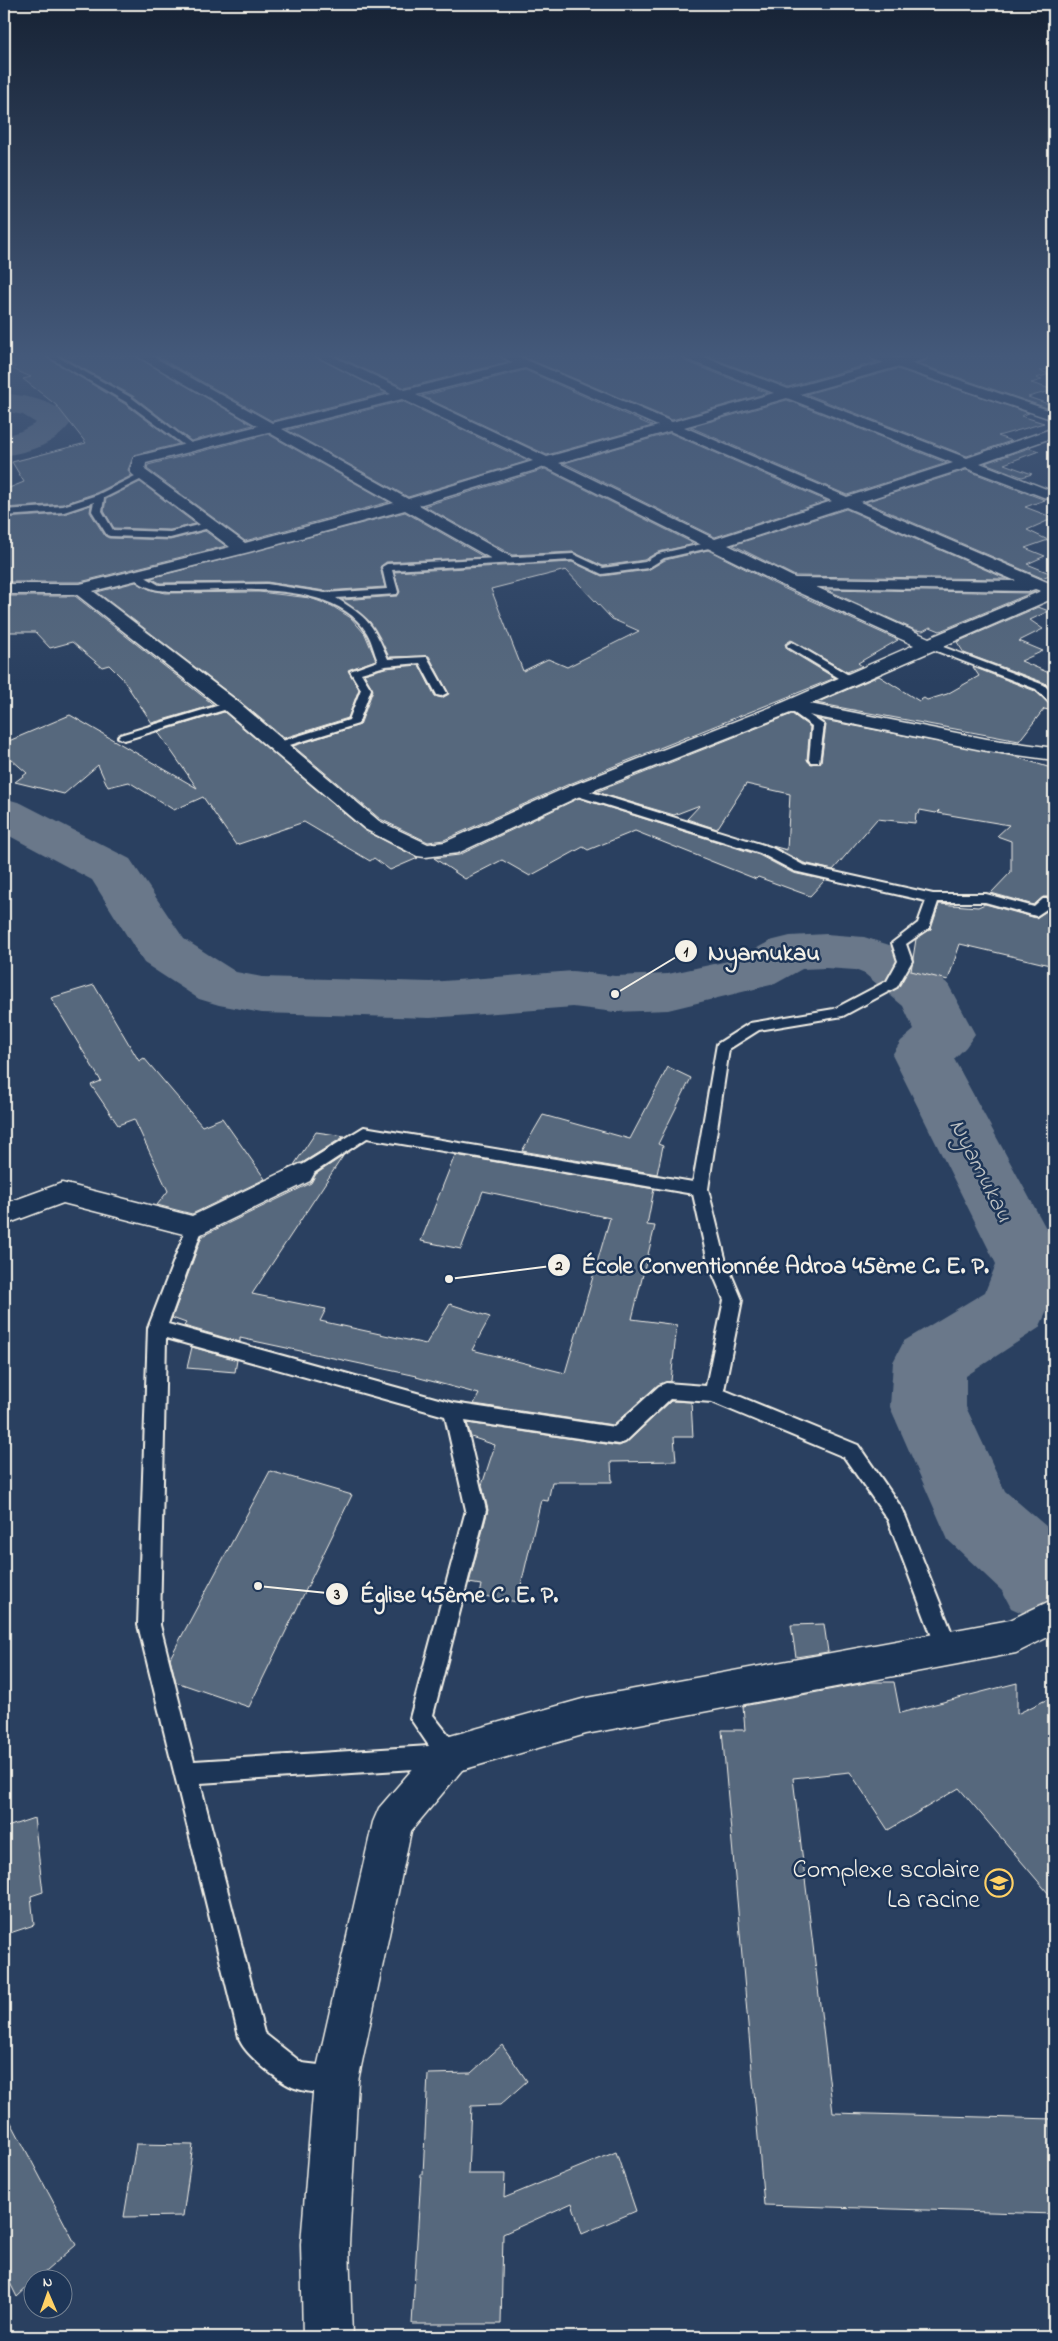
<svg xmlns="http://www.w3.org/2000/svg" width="1058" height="2341" font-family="'Indie Flower',sans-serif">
  <rect width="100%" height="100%" fill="#2a4060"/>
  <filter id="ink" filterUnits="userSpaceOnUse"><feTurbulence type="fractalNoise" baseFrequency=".02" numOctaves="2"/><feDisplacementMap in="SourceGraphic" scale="10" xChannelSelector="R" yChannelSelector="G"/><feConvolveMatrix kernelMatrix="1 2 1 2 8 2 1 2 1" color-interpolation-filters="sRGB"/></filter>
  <g filter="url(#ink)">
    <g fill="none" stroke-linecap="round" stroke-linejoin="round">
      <path fill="#6a788a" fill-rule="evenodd" d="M 4,393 C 28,397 57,400 72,421 C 56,445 31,451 4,456 L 4,436 L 21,431 L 36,423 L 23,415 L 4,411 Z
        M 4,798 L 21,803 L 130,859 L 184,939 L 236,972 L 262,977 L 430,982 L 573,971 L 615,976 L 668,974 L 737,959 L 770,941 L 790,936 L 826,934 L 864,937 L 905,950 L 948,984 L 975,1034 L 966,1047 L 954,1059 L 1054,1243 L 1054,1296 L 1039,1328 L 966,1376 L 966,1407 L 1005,1491 L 1054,1533 L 1054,1627 L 1011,1608 L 1002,1591 L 948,1540 L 890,1407 L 893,1362 L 904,1341 L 985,1292 L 996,1264 L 892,1055 L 901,1041 L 914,1030 L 903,1006 L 865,974 L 855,970 L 826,968 L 802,969 L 775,984 L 668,1010 L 615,1012 L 573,1007 L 430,1018 L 262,1013 L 219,1005 L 199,999 L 144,963 L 92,880 L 4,833 Z"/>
    </g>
    <path fill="#56677d" stroke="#f4f1e8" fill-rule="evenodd" d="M 4,356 L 45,356 L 125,404 L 179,444 L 134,455 L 128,470 L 131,476 L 96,493 L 63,504 L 4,508 L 4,490 L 24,482 L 12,462 L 86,443 L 56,405 L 23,379 L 31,377 L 10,368 L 16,367 L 4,360 Z
      M 60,356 L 135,356 L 253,425 L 191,441 L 133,396 Z
      M 156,356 L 314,356 L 386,393 L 272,421 Z
      M 336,356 L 499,356 L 508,362 L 405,388 Z
      M 521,356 L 682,356 L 685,361 L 768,393 L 672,420 Z
      M 706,356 L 869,356 L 871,360 L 877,362 L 788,387 Z
      M 929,356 L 1054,356 L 1054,367 L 1040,371 L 1050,374 L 1036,378 L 1042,380 L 1031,383 L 1054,390 L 1028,397 L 1054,406 L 1047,408 L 916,363 L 926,361 Z
      M 897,369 L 1029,413 L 1021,416 L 1044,423 L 998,436 L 1011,441 L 967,456 L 806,394 Z
      M 525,370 L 652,426 L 547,455 L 422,396 Z
      M 787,400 L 947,463 L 847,495 L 690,427 Z
      M 402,401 L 528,461 L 408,497 L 287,430 Z
      M 670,433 L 827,501 L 715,537 L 564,463 Z
      M 268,434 L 389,502 L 245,541 L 147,469 L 148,465 Z
      M 1029,448 L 1039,451 L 1004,464 L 1032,474 L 1022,477 L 985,463 Z
      M 545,469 L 695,544 L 658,552 L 644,560 L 603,566 L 573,552 L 512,555 L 424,506 Z
      M 966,470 L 1045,500 L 1025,507 L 1054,518 L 1027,530 L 1048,540 L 1025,548 L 1045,556 L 1027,564 L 1052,574 L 1042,578 L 865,502 Z
      M 140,482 L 196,524 L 170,530 L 114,528 L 104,511 L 106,499 Z
      M 91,505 L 90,512 L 105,536 L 109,538 L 170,540 L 205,531 L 226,546 L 80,582 L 4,582 L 4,518 L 64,514 Z
      M 846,509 L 1007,579 L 795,576 L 733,545 Z
      M 405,512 L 484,557 L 386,562 L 380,567 L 385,587 L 325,591 L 267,582 L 160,583 L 151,578 Z
      M 708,550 L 781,587 L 898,640 L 858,663 L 862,666 L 847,672 L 791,640 L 785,644 L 787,649 L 835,678 L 567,785 L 444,840 L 428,842 L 380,819 L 293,746 L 360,725 L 373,690 L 364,674 L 385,668 L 419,665 L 435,696 L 442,698 L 449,694 L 429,656 L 389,657 L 370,622 L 342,600 L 397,596 L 400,592 L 394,572 L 572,562 L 602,576 L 648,570 L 665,560 ZM 566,570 L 612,619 L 639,631 L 567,667 L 548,659 L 523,671 L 491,589 Z
      M 136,582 L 151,590 L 166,593 L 259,592 L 310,598 L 332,606 L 351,618 L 365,634 L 376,660 L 348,670 L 359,689 L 348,718 L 284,738 L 238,700 L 97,592 Z
      M 825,589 L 1029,593 L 1036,591 L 940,631 L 930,627 L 923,631 L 915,630 Z
      M 4,596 L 75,596 L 214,705 L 152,723 L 122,678 L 109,665 L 102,667 L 72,642 L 50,648 L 35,632 L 4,632 Z
      M 1038,607 L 1049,611 L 1030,620 L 1043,629 L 1019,641 L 1043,651 L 1021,661 L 1054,675 L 1054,693 L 1045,683 L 964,653 L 957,642 Z
      M 973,667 L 1035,691 L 1052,705 L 1049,710 L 1044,709 L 1019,741 L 816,703 L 879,676 L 919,701 L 924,698 L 927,700 L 947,694 L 979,676 Z
      M 224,712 L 364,830 L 418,858 L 390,870 L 374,858 L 370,861 L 304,822 L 236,845 L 203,797 L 174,810 L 129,782 L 108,787 L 98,765 L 64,794 L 15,782 L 27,773 L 4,753 L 4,743 L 70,715 L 197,788 L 158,732 Z
      M 792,714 L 810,727 L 807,760 L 811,764 L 821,762 L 826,725 L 818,719 L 1013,756 L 1054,769 L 1054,897 L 1043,897 L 1034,905 L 991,893 L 1011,872 L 1011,841 L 997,836 L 1009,825 L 938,813 L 939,810 L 936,813 L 920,810 L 919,814 L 916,813 L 915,823 L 877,819 L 833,870 L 804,863 L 772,846 L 787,850 L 790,794 L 746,784 L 717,829 L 687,819 L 700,805 L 674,815 L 596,792 Z
      M 579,798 L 759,855 L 793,873 L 825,880 L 810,896 L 758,877 L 756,879 L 635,831 L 588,850 L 583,847 L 530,876 L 502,860 L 465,879 L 434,858 L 459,855 Z
      M 939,904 L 978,907 L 985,904 L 1036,918 L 1051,908 L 1054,909 L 1054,966 L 960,944 L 948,980 L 911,971 L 916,939 L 931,929 Z
      M 94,985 L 139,1061 L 144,1058 L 202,1126 L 222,1118 L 265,1179 L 192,1214 L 157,1205 L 168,1191 L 134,1119 L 118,1125 L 91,1085 L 101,1081 L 51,998 Z
      M 668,1067 L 691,1078 L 658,1144 L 663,1146 L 657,1174 L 522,1151 L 543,1115 L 630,1139 Z
      M 316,1132 L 345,1136 L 302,1163 L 294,1165 Z
      M 455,1155 L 654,1189 L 647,1225 L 655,1226 L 632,1319 L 677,1325 L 671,1381 L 658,1385 L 613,1425 L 474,1404 L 479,1394 L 416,1377 L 417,1376 L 240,1338 L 240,1342 L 184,1326 L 186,1323 L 172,1318 L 202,1236 L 311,1183 L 316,1174 L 343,1156 L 252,1294 L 326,1309 L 320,1321 L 426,1344 L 450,1304 L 490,1317 L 472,1350 L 565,1373 L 610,1218 L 483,1191 L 461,1249 L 421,1241 Z
      M 192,1347 L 237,1360 L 235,1372 L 187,1368 Z
      M 671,1401 L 691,1402 L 693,1437 L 674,1437 L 676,1461 L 611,1462 L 612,1482 L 552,1482 L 548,1501 L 541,1500 L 517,1602 L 479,1595 L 481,1585 L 469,1583 L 488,1510 L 482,1485 L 495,1445 L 471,1437 L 467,1423 L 619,1446 L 626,1443 Z
      M 270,1471 L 352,1495 L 249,1707 L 176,1682 L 170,1658 Z
      M 824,1624 L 828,1652 L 796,1657 L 791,1625 Z
      M 871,1682 L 894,1682 L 900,1713 L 1017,1683 L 1017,1714 L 1054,1696 L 1054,1900 L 959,1788 L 888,1830 L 850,1772 L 793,1778 L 833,2113 L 1054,2119 L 1054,2214 L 764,2205 L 722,1730 L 745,1730 L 743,1706 Z
      M 34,1818 L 43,1892 L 31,1896 L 34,1925 L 4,1935 L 4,1828 Z
      M 502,2045 L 527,2081 L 500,2105 L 471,2106 L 468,2174 L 505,2174 L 504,2198 L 616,2152 L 636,2211 L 582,2234 L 572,2203 L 503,2234 L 501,2324 L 412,2324 L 421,2174 L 423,2174 L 428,2074 L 471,2073 Z
      M 4,2109 L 76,2245 L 38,2278 L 32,2278 L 32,2283 L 17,2297 L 4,2271 Z
      M 136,2144 L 193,2145 L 183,2216 L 124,2217 Z"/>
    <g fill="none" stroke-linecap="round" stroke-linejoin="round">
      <g stroke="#f4f1e8" stroke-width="4">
        <path id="service" d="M 47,356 L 56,356 L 132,398 L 196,447 L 189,449 L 126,402 Z
          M 143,472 L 146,473 L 146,477 L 104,498 L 102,511 L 113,530 L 170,532 L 210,522 L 213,523 L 213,527 L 170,538 L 110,536 L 107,535 L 92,511 L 94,502 L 64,512 L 4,516 L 4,510 L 63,506 L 97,495 Z
          M 715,541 L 718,542 L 718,546 L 664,558 L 648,568 L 602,574 L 572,560 L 392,570 L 398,592 L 397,594 L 336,598 C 368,618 373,624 388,659 L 427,657 L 447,693 L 441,696 L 437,695 L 420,663 L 385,666 L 361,673 L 371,689 L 358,724 L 280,748 L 274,745 L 276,743 L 349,720 L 361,689 L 350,671 L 378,661 C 374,652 372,641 367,633 C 336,581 240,590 189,591 C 168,591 148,593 132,576 L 140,574 L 159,585 L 267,584 L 325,593 L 387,589 L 382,567 L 387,564 L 573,554 L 603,568 L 645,562 L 658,554 Z
          M 792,642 L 852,677 L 853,679 L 848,682 L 844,681 L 788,647 L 787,645 Z
          M 930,642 L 1044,685 L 1054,695 L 1054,704 L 1050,703 L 1036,689 L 926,647 L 925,645 Z
          M 230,702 L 236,705 L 234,707 L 128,739 L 124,740 L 118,737 L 120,735 Z
          M 791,703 L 824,725 L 819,762 L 811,762 L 809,760 L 812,726 L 787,708 L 785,706 Z
          M 575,787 L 770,847 L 803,865 L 933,894 L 986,894 L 1034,907 L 1043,899 L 1054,899 L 1054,907 L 1051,906 L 1036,916 L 985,902 L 938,902 L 929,928 L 906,944 L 912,961 L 897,987 L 843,1016 L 759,1030 L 729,1049 L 708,1189 L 726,1262 L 742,1300 L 724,1390 L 858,1445 L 903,1510 L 958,1648 L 955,1655 L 947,1658 L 939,1655 L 888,1520 L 844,1457 L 712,1402 L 670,1399 L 625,1442 L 618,1444 L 465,1421 L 486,1510 L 433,1715 L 458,1747 L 461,1755 L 458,1763 L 445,1767 L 200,1783 L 264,2033 L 302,2063 L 335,2067 L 344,2071 L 348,2080 L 344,2089 C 331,2095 309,2093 295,2088 C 280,2083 246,2055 240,2041 L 138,1625 L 148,1328 L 187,1227 L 189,1223 L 195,1221 L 201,1223 L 203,1227 L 168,1324 L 453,1403 L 614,1427 L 659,1386 L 666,1383 L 706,1386 L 724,1300 L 708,1262 L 693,1194 L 367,1138 L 306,1178 L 294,1178 L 292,1174 L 294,1170 L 364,1127 L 693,1182 L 717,1044 L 750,1023 L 834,1009 L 887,981 L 898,961 L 892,943 L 918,923 L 926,901 L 794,871 L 760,853 L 571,794 L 569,791 ZM 166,1338 L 445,1416 L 466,1510 L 410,1718 L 429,1746 L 194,1761 L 160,1625 Z"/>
      </g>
      <g stroke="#f4f1e8" stroke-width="3">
        <path id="minor" d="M 137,356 L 152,356 L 272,423 L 391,394 L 316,356 L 332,356 L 405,390 L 513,363 L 501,356 L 517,356 L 672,422 L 774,393 L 686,359 L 684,356 L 701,356 L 788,389 L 908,356 L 927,356 L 925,359 L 800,394 L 967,458 L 1054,428 L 1054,437 L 980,463 L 1054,492 L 1054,501 L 966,468 L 860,502 L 1054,585 L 1054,598 L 810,704 L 987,739 L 1054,748 L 1054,760 L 987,751 L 793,712 L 582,795 L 458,853 L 425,857 L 417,856 L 365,829 L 223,709 L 76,594 L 4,594 L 4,584 L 80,584 L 230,547 L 132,474 L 130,471 L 134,457 L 258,426 ZM 525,368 L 658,426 L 547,457 L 416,395 ZM 787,398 L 953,463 L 847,497 L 684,427 ZM 402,399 L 533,461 L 408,499 L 282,429 ZM 670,431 L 832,501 L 715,539 L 559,463 ZM 268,432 L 394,503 L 245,543 L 145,470 L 146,463 ZM 545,467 L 782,585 L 914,645 L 784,702 L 568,787 L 445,842 L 428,844 L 379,821 L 237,701 L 93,591 L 249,552 L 405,510 L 499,563 L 511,563 L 513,560 L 511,557 L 419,505 ZM 846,507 L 1016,581 L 795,578 L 728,545 ZM 816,587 L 1029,591 L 1035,589 L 1041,591 L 929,638 Z
          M 300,1164 L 310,1167 L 314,1174 L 310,1181 L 195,1237 L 63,1203 L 4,1225 L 4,1204 L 62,1183 L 192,1216 Z
          M 1054,1599 L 1054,1634 L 1016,1653 L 586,1734 L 462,1770 L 411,1831 L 358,2081 L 349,2244 L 352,2337 L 303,2337 L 301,2244 L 314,2081 L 373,1822 L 379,1808 L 436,1742 L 450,1736 L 586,1698 L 1010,1620 Z"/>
      </g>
      <g stroke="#f4f1e8" stroke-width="3">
        <path id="tertiary" d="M 871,356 L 889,356 L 1054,412 L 1054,420 L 873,359 Z"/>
      </g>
      <use href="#service" fill="#1d3557" fill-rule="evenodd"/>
      <use href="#minor" fill="#1d3557" fill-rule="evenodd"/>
      <use href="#tertiary" fill="#1d3557" fill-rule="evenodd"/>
    </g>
  </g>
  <linearGradient id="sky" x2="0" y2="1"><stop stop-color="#172335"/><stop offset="0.52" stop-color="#44597a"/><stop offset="1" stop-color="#44597a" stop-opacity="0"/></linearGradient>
  <rect width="1058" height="684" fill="url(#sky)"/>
  <defs>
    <g id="school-ring" transform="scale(1.4375)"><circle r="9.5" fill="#1d3557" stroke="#ffd166" stroke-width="1.5"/><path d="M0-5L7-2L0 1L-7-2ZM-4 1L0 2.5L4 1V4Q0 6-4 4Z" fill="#ffd166"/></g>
  </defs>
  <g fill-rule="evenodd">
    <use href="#school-ring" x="999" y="1883"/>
  </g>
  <g text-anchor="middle" stroke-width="5" stroke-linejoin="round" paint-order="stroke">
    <g font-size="24" font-style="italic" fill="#bdc1c2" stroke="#1d3557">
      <text transform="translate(982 1170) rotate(63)" y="8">Nyamukau</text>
    </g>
    <g font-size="26" fill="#f4f1e8" stroke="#1d3557" text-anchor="end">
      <text x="980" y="1877">Complexe scolaire<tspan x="980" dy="30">La racine</tspan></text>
    </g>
  </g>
  <path fill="none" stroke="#f4f1e8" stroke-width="2" d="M615 994L686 951M449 1279L559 1265M258 1586L337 1594"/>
  <g fill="#f4f1e8" stroke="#1d3557" stroke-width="2">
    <circle cx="615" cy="994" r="5"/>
    <circle cx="449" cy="1279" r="5"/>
    <circle cx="258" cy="1586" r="5"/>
    <circle cx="686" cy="951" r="12"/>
    <circle cx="559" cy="1265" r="12"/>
    <circle cx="337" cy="1594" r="12"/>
  </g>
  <g font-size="15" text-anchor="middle" font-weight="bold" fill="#111">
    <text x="686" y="956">1</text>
    <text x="559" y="1270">2</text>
    <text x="337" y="1599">3</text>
  </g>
  <g font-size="24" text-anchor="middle" font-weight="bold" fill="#f4f1e8" stroke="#1d3557" stroke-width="5" stroke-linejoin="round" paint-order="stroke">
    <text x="764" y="960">Nyamukau</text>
    <text x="785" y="1273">École Conventionnée Adroa 45ème C. E. P.</text>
    <text x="459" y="1602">Église 45ème C. E. P.</text>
  </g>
  <rect width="1058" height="2341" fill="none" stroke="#1d3557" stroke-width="20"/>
  <rect x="10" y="10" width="1038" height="2321" fill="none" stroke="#f4f1e8" stroke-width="2" filter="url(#ink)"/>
  <g transform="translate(48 2294) rotate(358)"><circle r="24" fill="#1d3557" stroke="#738091"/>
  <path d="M0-4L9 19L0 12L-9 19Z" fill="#ffd166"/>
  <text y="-8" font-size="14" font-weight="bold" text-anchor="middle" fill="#f4f1e8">N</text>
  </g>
</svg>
